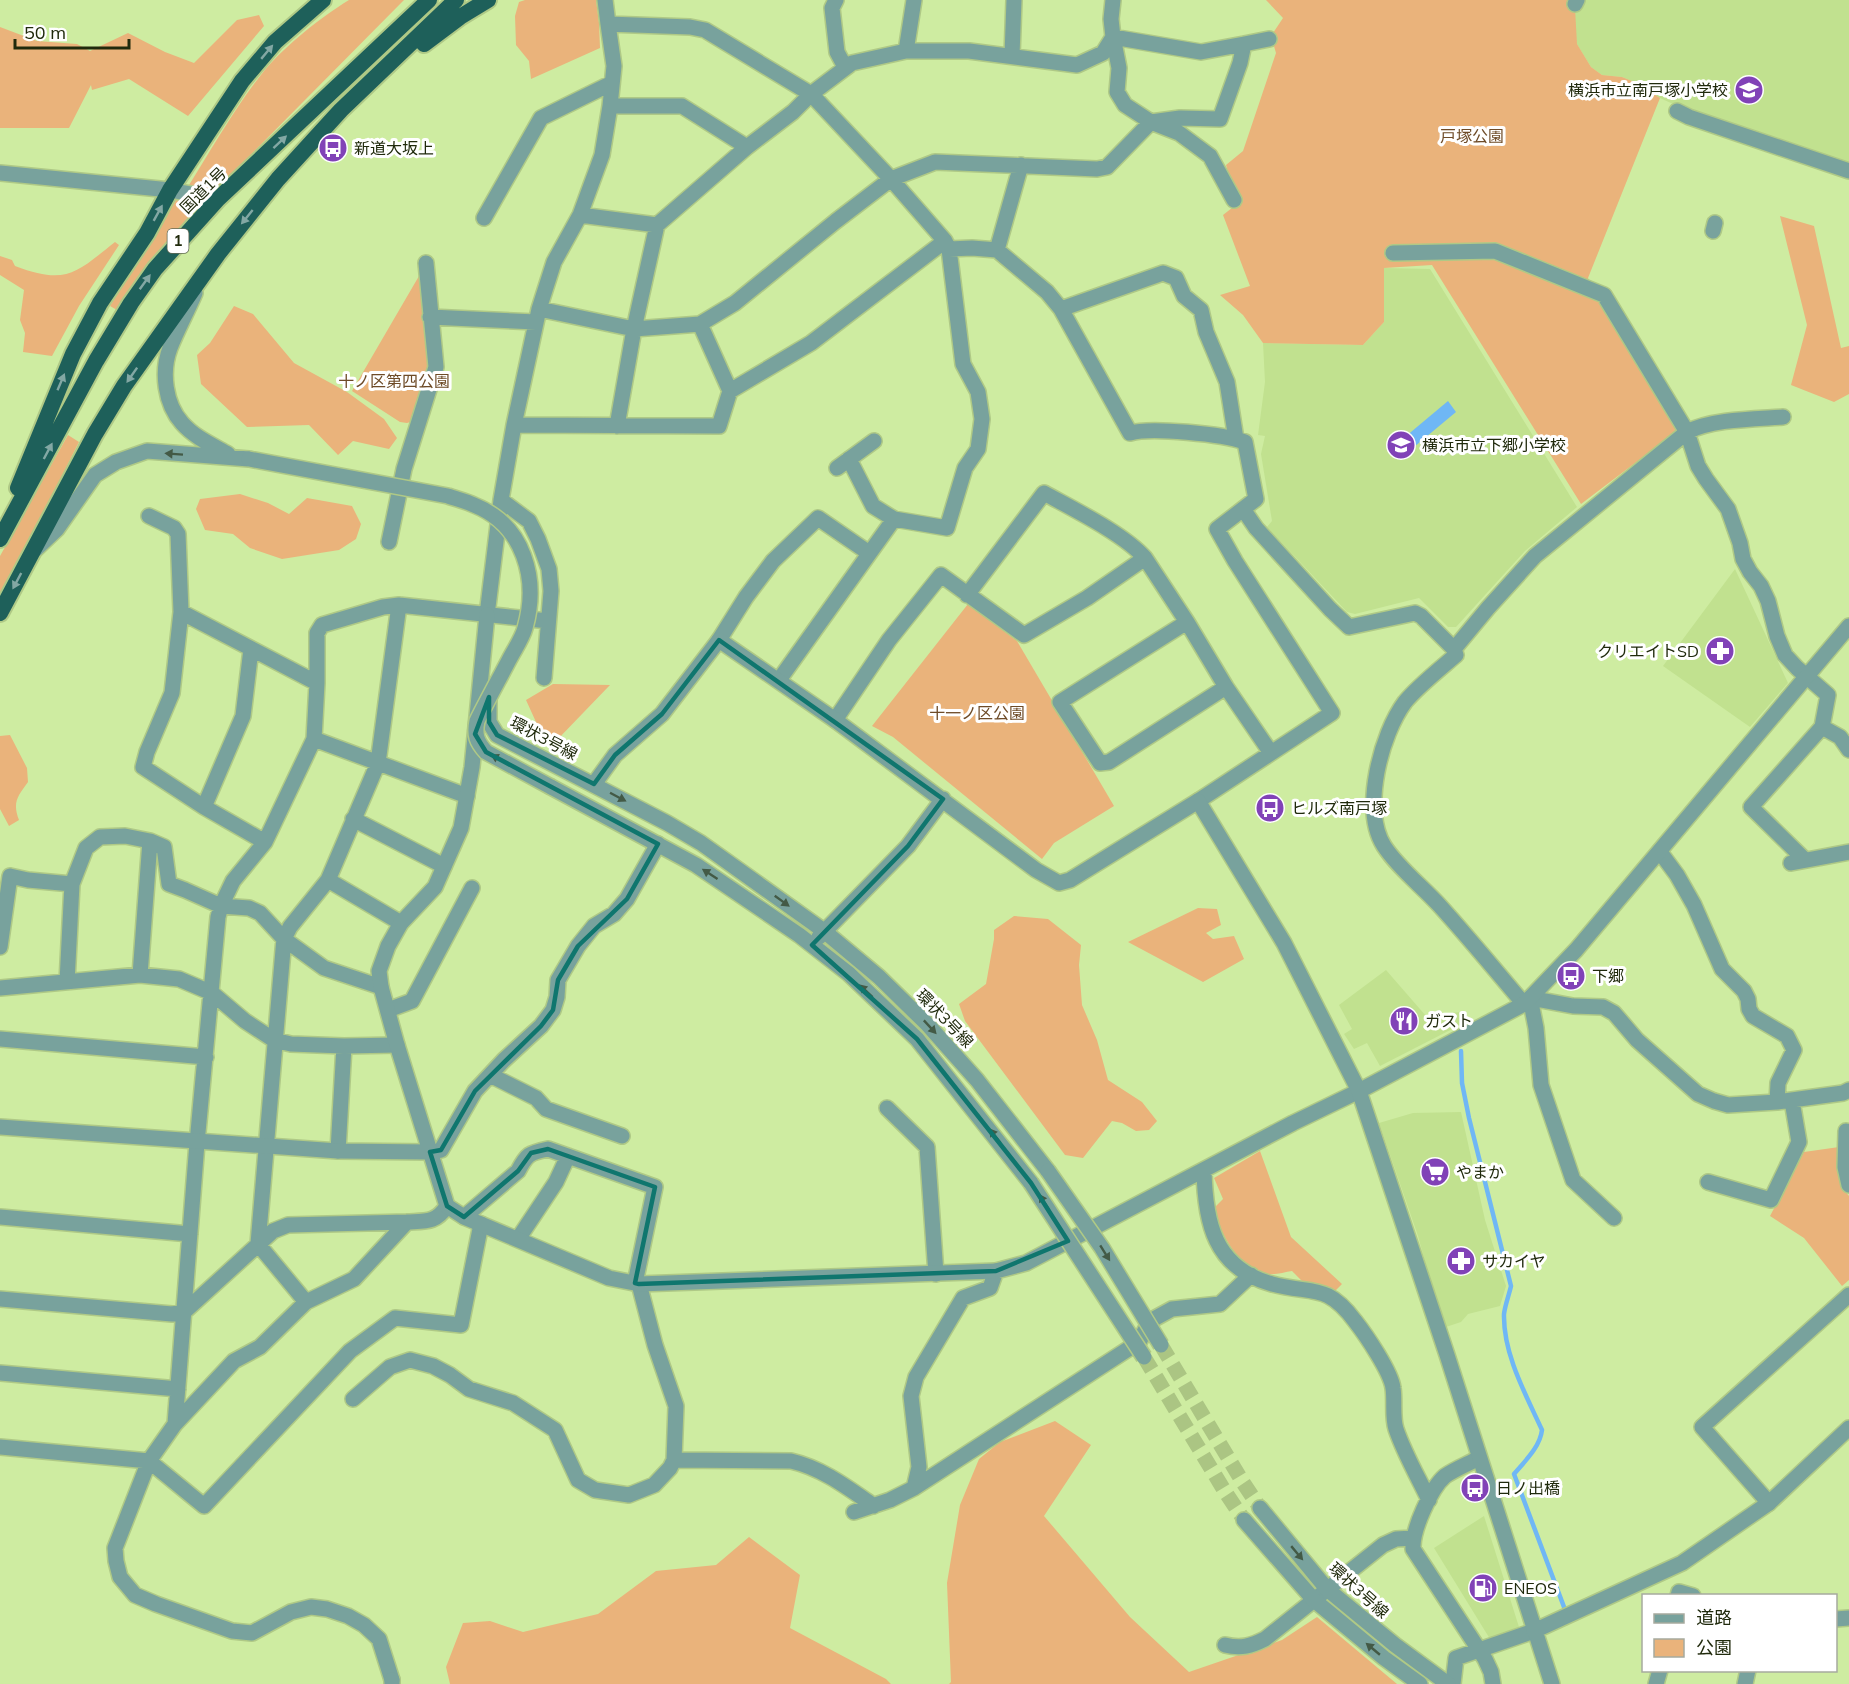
<svg xmlns="http://www.w3.org/2000/svg" width="1849" height="1684" font-family="Mulish,'Noto Sans JP',sans-serif">
  <rect width="100%" height="100%" fill="#ceeca1"/>
  <path fill="#c1e18f" d="M 1581,0 L 1849,0 L 1849,166 L 1699,116 L 1660,98 L 1637,83 L 1622,77 L 1602,75 L 1591,67 L 1575,41 L 1575,8 Z
    M 1384,268 L 1430,269 L 1577,507 L 1525,551 L 1456,627 L 1448,627 L 1419,598 L 1355,614 L 1347,612 L 1267,527 L 1272,521 L 1261,454 L 1265,436 L 1258,435 L 1265,382 L 1263,343 L 1363,345 L 1384,322 Z
    M 1735,569 L 1788,683 L 1750,727 L 1663,666 Z
    M 1386,970 L 1426,1016 L 1460,1012 L 1460,1025 L 1380,1066 L 1367,1043 L 1354,1049 L 1344,1034 L 1352,1029 L 1339,1005 Z
    M 1461,1112 L 1485,1220 L 1506,1286 L 1500,1306 L 1468,1314 L 1461,1322 L 1443,1328 L 1418,1236 L 1379,1123 L 1413,1113 Z
    M 1484,1516 L 1519,1627 L 1490,1639 L 1434,1548 Z"/>
  <path fill="#eab37b" d="M 349,0 L 404,0 L 212,194 L 186,190 C 211,150 235,107 264,71 C 285,46 321,17 349,0 Z
    M 525,0 L 596,0 L 599,23 L 600,48 L 531,79 L 529,61 L 516,45 L 515,16 L 519,2 Z
    M 1266,0 L 1568,0 L 1575,8 L 1577,44 L 1591,67 L 1602,75 L 1622,77 L 1637,83 L 1660,98 L 1588,278 L 1601,306 L 1680,429 L 1581,504 L 1432,265 L 1384,268 L 1384,322 L 1363,345 L 1263,343 L 1243,315 L 1220,295 L 1250,286 L 1223,215 L 1237,204 L 1226,165 L 1243,151 L 1276,53 L 1271,36 L 1283,18 Z
    M 259,15 L 264,26 L 188,116 L 129,79 L 92,90 L 91,85 L 69,128 L 0,128 L 0,27 L 37,41 L 77,44 L 90,51 L 128,33 L 165,52 L 194,63 L 237,20 Z
    M 176,200 L 198,205 L 199,209 C 169,241 141,273 117,310 L 110,306 Z
    M 1780,216 L 1814,226 L 1841,348 L 1849,346 L 1849,394 L 1834,402 L 1791,385 L 1807,325 Z
    M 115,242 L 119,245 L 79,306 L 52,356 L 23,352 L 25,333 L 20,320 L 24,290 L 0,275 L 0,256 L 12,260 L 15,266 C 66,285 75,274 115,242 Z
    M 419,276 L 426,282 L 431,370 L 414,421 L 407,423 L 400,422 L 352,391 Z
    M 234,306 L 253,314 L 294,363 L 347,392 L 384,419 L 397,438 L 389,449 L 353,441 L 338,455 L 309,425 L 247,427 L 201,384 L 197,355 L 210,343 Z
    M 68,435 L 79,442 L 0,599 L 0,556 Z
    M 240,494 L 268,503 L 289,514 L 307,498 L 352,506 L 361,524 L 356,539 L 339,550 L 282,559 L 250,548 L 233,534 L 205,530 L 196,509 L 200,499 Z
    M 968,604 L 1017,641 L 1114,806 L 1054,843 L 1042,859 L 893,737 L 872,726 Z
    M 553,684 L 610,685 L 557,740 L 541,733 L 526,700 Z
    M 10,735 L 27,768 L 28,782 C 18,796 12,802 19,820 L 9,826 L 0,809 L 0,736 Z
    M 1198,908 L 1217,909 L 1221,925 L 1206,933 L 1213,939 L 1234,936 L 1244,959 L 1203,982 L 1128,942 Z
    M 1014,916 L 1048,919 L 1081,945 L 1079,965 L 1082,1005 L 1097,1040 L 1108,1080 L 1142,1102 L 1157,1121 L 1149,1130 L 1136,1131 L 1122,1123 L 1112,1121 L 1083,1158 L 1065,1155 L 965,1021 L 959,1004 L 986,984 L 994,939 L 994,930 Z
    M 1839,1147 C 1838,1165 1837,1182 1849,1196 L 1849,1280 L 1842,1286 L 1804,1238 L 1770,1216 L 1804,1152 Z
    M 1260,1151 L 1291,1237 L 1342,1284 L 1333,1293 L 1305,1284 L 1292,1271 C 1285,1272 1276,1275 1269,1274 C 1236,1267 1225,1238 1212,1210 L 1223,1199 L 1214,1178 Z
    M 1055,1421 L 1091,1445 L 1044,1516 L 1130,1617 L 1189,1672 L 1282,1640 L 1317,1617 L 1397,1684 L 949,1684 L 951,1682 L 947,1583 L 960,1505 L 979,1459 L 1000,1442 Z
    M 749,1537 L 800,1575 L 790,1628 L 886,1679 L 891,1684 L 450,1684 L 446,1667 L 463,1623 L 490,1621 L 523,1632 L 598,1614 L 656,1571 L 716,1565 Z"/>
  <path fill="#6fb7f5" d="M 1448,401 L 1456,412 L 1414,447 L 1405,437 Z"/>
  <g fill="none" stroke-linecap="round" stroke-linejoin="round">
    <path stroke="#6fb7f5" stroke-width="4.5" d="M 1461,1051 L 1462,1083 L 1469,1118 L 1511,1286 C 1509,1295 1505,1305 1504,1314 C 1503,1354 1526,1395 1542,1430 C 1540,1447 1525,1461 1514,1474 L 1564,1607"/>
    <path stroke="#abc583" stroke-width="15" stroke-dasharray="15 8" stroke-linecap="butt" d="M 1161,1345 L 1242,1481 L 1260,1508
      M 1144,1357 L 1224,1490 L 1244,1520"/>
    <g stroke="#afc986" stroke-width="18">
      <path id="minor" d="M 605,0 L 608,24 L 690,27 L 705,30 L 811,94 L 891,179 L 945,241 L 949,249 L 963,364 L 978,392 L 982,419 L 978,449 L 965,468 L 947,528 L 894,519 L 873,506 L 849,459
        M 836,0 L 832,8 L 837,52 L 845,67
        M 1575,4 L 1577,0
        M 1244,44 L 1269,39
        M 906,51 L 914,0
        M 1012,56 L 1014,0
        M 610,106 L 682,106 L 747,147
        M 1677,111 L 1689,117 L 1849,171
        M 0,173 L 170,190 L 218,199
        M 580,215 L 657,225 L 747,147 L 793,112 L 811,94 L 852,63 L 906,51 L 969,51 L 1077,65 L 1103,53 L 1113,37 L 1111,19 L 1113,0
        M 484,218 L 541,118 L 612,83
        M 1713,231 L 1715,223
        M 949,249 L 972,248 L 997,250 L 1047,292 L 1061,309 L 1130,433 C 1151,427 1223,434 1245,442 L 1256,499 L 1243,509
        M 997,250 L 1021,165
        M 1393,253 L 1495,251 L 1604,295 L 1687,432 L 1698,466 L 1706,479 L 1728,509 L 1740,543 L 1743,559 L 1750,572 L 1761,586 L 1768,601 L 1777,636 L 1785,655 L 1797,668 L 1828,695 L 1822,727 L 1751,807 L 1805,860
        M 539,309 L 634,329 L 700,324 L 735,303 L 836,221 L 891,179 L 935,162 L 1097,169 L 1107,167 L 1151,122 L 1180,118 L 1220,119 L 1240,63 L 1244,44 L 1201,52 L 1113,37 L 1119,68 L 1117,92 L 1125,105 L 1151,122 L 1179,133 L 1210,156 L 1234,200
        M 1061,309 L 1163,273 L 1176,278 L 1184,296 L 1201,310 L 1206,332 L 1227,382 L 1236,439
        M 430,317 L 536,322
        M 730,391 L 811,343 L 945,241
        M 514,425 L 719,426 L 730,391 L 700,324
        M 617,426 L 634,329 L 657,225
        M 837,468 L 874,441
        M 501,500 L 529,521 L 538,539 L 549,569 L 551,591 L 544,678
        M 149,516 L 174,528 L 178,534 L 181,612
        M 389,542 L 404,469 L 436,367 L 426,263
        M 967,595 L 1044,493 C 1073,509 1124,534 1145,558
        M 487,615 L 501,500 L 514,425 L 539,309 L 554,262 L 580,215 L 602,155 L 610,106 L 614,66 L 608,24
        M 1187,622 L 1060,702 L 1100,763 L 1109,762 L 1226,687
        M 719,640 L 746,597 L 773,561 L 818,518 L 869,553
        M 779,680 L 894,519
        M 835,720 L 889,640 L 941,575 L 1024,635 L 1087,598 L 1145,558 L 1187,622 L 1226,687 L 1271,753
        M 1822,727 L 1840,737 L 1849,750
        M 314,739 L 467,796
        M 1198,801 L 1332,713 L 1235,561 L 1217,529 L 1243,509 L 1256,528 L 1330,609 L 1349,627 L 1415,613 L 1421,616 L 1454,649
        M 204,807 L 243,716 L 251,649
        M 353,819 L 444,866
        M 265,842 L 204,807 L 143,767 L 147,752 L 172,693 L 181,612 L 317,683
        M 1660,852 L 1677,875 L 1694,905 L 1722,969 L 1744,991 L 1748,999 L 1749,1009 L 1753,1016 L 1787,1036 L 1794,1050 L 1778,1083 L 1777,1102
        M 1791,863 L 1849,852
        M 328,880 L 401,923
        M 0,947 L 10,876 L 28,880 L 72,884
        M 140,975 L 150,841 L 164,847 L 169,884 L 185,890 L 221,906 L 249,908 L 260,913 L 284,939 L 324,968 L 381,987
        M 67,982 L 72,884 L 86,848 L 100,837 L 125,836 L 150,841
        M 0,988 L 140,975 L 179,979 L 212,993 L 245,1021 L 274,1040 L 291,1044 L 344,1046 L 397,1045
        M 1524,1004 C 1496,971 1469,938 1440,906 C 1422,886 1399,869 1384,846 C 1361,810 1381,734 1405,702 C 1417,687 1441,668 1456,655 L 1454,649 L 1488,608 L 1535,556 L 1687,432 C 1712,419 1755,419 1783,417
        M 388,1010 L 412,1001 L 472,888
        M 0,1039 L 206,1057
        M 490,1075 L 536,1098 L 546,1109 L 622,1136
        M 887,1108 L 927,1147 L 936,1274
        M 1846,1131 L 1845,1167 L 1849,1185
        M 338,1151 L 344,1046
        M 430,1152 L 441,1150 L 475,1091 L 504,1060 L 541,1026 L 553,1010 L 557,997 L 558,980 L 578,946 L 594,926 L 614,914 L 627,899 L 658,844
        M 1204,1170 C 1205,1222 1214,1268 1272,1284 C 1312,1295 1326,1282 1355,1321 C 1366,1335 1391,1372 1393,1388 C 1395,1401 1392,1417 1396,1429 C 1404,1453 1418,1477 1429,1500
        M 1708,1182 L 1771,1200 L 1799,1142 L 1792,1101
        M 0,1217 L 190,1234
        M 464,1217 L 518,1171 C 527,1154 529,1153 548,1149 L 655,1187 L 635,1283
        M 1614,1218 L 1573,1180 L 1541,1085 L 1536,1028 L 1530,998 L 1573,1006 L 1603,1007 L 1614,1013 L 1637,1040 L 1698,1094 L 1714,1101 L 1728,1105 L 1777,1102 L 1843,1093 L 1849,1090
        M 518,1239 L 556,1182 L 568,1156
        M 0,1299 L 172,1314 L 184,1312 L 273,1231 L 288,1225 L 407,1222
        M 306,1302 L 258,1244 L 283,950 L 284,939 L 290,927 L 328,880 L 378,763 L 399,605
        M 0,1373 L 178,1389
        M 353,1399 L 390,1367 L 410,1360 L 433,1366 L 450,1375 L 469,1389 L 513,1403 L 555,1430 L 578,1480 L 595,1490 L 629,1495 L 654,1485 L 670,1468 L 674,1460 L 676,1406 L 655,1345 L 639,1284
        M 175,1424 L 197,1143 L 218,917 L 221,906 L 233,881 L 265,842 L 314,739 L 317,683 L 317,633 L 322,625 L 383,607 L 399,605 L 548,621
        M 0,1447 L 149,1461 L 204,1506 L 350,1351 L 395,1318 L 461,1325 L 481,1224
        M 1479,1458 C 1468,1464 1455,1469 1445,1476 C 1431,1488 1412,1530 1413,1549 L 1485,1659 L 1491,1672 L 1493,1684
        M 674,1460 L 791,1461 C 822,1468 848,1488 874,1506
        M 914,1488 L 919,1467 L 911,1396 L 916,1377 L 963,1298 L 990,1288 L 996,1271 L 1026,1263 L 1293,1123 L 1359,1091
        M 1769,1503 L 1702,1427 L 1849,1295
        M 854,1512 L 890,1500 L 914,1488 L 1139,1342 L 1150,1321 L 1172,1309 L 1220,1304 L 1251,1275
        M 1678,1596 L 1679,1592 L 1693,1596
        M 1836,1619 L 1849,1618
        M 1225,1645 C 1241,1649 1251,1646 1265,1639 L 1383,1545 L 1396,1539 L 1413,1538
        M 392,1680 L 379,1639 L 364,1625 L 348,1616 L 327,1609 L 311,1607 L 291,1612 L 252,1633 L 232,1631 L 156,1604 L 135,1595 L 120,1577 L 116,1561 L 115,1548 L 149,1461 L 175,1424 L 234,1361 L 260,1347 L 306,1302 L 354,1279 L 407,1222 C 426,1221 436,1223 447,1206
        M 1453,1684 L 1456,1658 L 1534,1631
        M 1656,1684 L 1660,1670
        M 1745,1684 L 1748,1670"/>
    </g>
    <g stroke="#afc986" stroke-width="18">
      <path id="tertiary" d="M 195,293 C 187,312 177,330 170,348 C 161,372 165,404 182,423 C 194,437 212,445 228,454
        M 36,549 L 57,529 L 95,475 L 116,462 L 147,451 L 249,459
        M 487,615 L 472,767 L 461,828 L 435,887 L 401,923 L 388,946 L 379,971 L 381,987 L 397,1045 L 447,1206 L 464,1217 L 609,1278 L 639,1284 L 996,1271
        M 489,697 L 489,722 L 497,735 L 667,823 L 701,843 L 824,931 L 879,977 L 928,1025 L 977,1080 L 1048,1171
        M 594,784 L 615,755 L 662,714 L 719,640 L 835,720 L 1036,870 L 1059,883 L 1070,880 L 1198,801 L 1284,943 L 1359,1091 L 1447,1355 L 1552,1684
        M 551,787 L 696,865 L 799,935 L 849,974 L 917,1039 L 1031,1183
        M 819,937 L 908,846 L 943,799
        M 1359,1091 L 1524,1004 L 1530,998 L 1576,950 L 1849,626
        M 0,1127 L 338,1151 L 430,1152
        M 1260,1508 L 1327,1589 L 1395,1645 L 1448,1684
        M 1244,1520 L 1314,1600 L 1384,1658 L 1420,1684
        M 1534,1631 L 1682,1563 L 1769,1503 L 1849,1428
        M 392,1680 L 392,1684"/>
    </g>
    <g stroke="#afc986" stroke-width="20">
      <path id="trunk" d="M 424,44 L 460,17 L 488,0
        M 18,488 L 73,354 L 100,303 L 147,233 L 170,190 L 242,81 L 275,42 L 323,0
        M 0,539 L 96,361 L 131,303 L 155,269 L 218,199 L 429,0
        M 0,613 L 95,434 L 124,386 L 218,254 L 278,179 L 341,110 L 456,0"/>
    </g>
    <use href="#minor" stroke="#78a29d" stroke-width="15"/>
    <use href="#tertiary" stroke="#78a29d" stroke-width="15"/>
    <use href="#trunk" stroke="#1e605a" stroke-width="16"/>
    <g stroke="#afc986" stroke-width="18" stroke-linecap="butt">
      <path id="tertiary-bridge" d="M 249,459 L 448,496 C 456,499 466,501 474,505 C 524,525 539,579 525,628 C 522,639 514,650 509,660 C 498,681 487,701 477,721 C 474,735 477,742 486,752 L 551,787
        M 1048,1171 L 1102,1248 L 1161,1345
        M 1031,1183 L 1144,1357"/>
    </g>
    <use href="#tertiary-bridge" stroke="#78a29d" stroke-width="15"/>
  </g>
  <defs><path id="oneway-solid" d="M-6-.8H1V-3.2L6.5 0L1 3.2V.8H-6Z" transform="scale(1.5)"/></defs>
  <g fill="#83a8a4">
    <use href="#oneway-solid" transform="translate(267 52) rotate(-50)"/>
    <use href="#oneway-solid" transform="translate(280 142) rotate(-43)"/>
    <use href="#oneway-solid" transform="translate(158 213) rotate(-61)"/>
    <use href="#oneway-solid" transform="translate(247 217) rotate(129)"/>
    <use href="#oneway-solid" transform="translate(145 282) rotate(-54)"/>
    <use href="#oneway-solid" transform="translate(132 375) rotate(125)"/>
    <use href="#oneway-solid" transform="translate(61 382) rotate(-67)"/>
    <use href="#oneway-solid" transform="translate(48 451) rotate(-62)"/>
    <use href="#oneway-solid" transform="translate(17 581) rotate(118)"/>
  </g>
  <g fill="#435a46">
    <use href="#oneway-solid" transform="translate(174 454) rotate(-176)"/>
    <use href="#oneway-solid" transform="translate(499 759) rotate(-152)"/>
    <use href="#oneway-solid" transform="translate(618 797) rotate(28)"/>
    <use href="#oneway-solid" transform="translate(710 874) rotate(-147)"/>
    <use href="#oneway-solid" transform="translate(782 901) rotate(36)"/>
    <use href="#oneway-solid" transform="translate(866 991) rotate(-137)"/>
    <use href="#oneway-solid" transform="translate(930 1027) rotate(47)"/>
    <use href="#oneway-solid" transform="translate(995 1136) rotate(-128)"/>
    <use href="#oneway-solid" transform="translate(1044 1202) rotate(-123)"/>
    <use href="#oneway-solid" transform="translate(1105 1253) rotate(58)"/>
    <use href="#oneway-solid" transform="translate(1297 1553) rotate(50)"/>
    <use href="#oneway-solid" transform="translate(1373 1649) rotate(-140)"/>
  </g>
  <path fill="none" stroke="#0f766e" stroke-width="4.5" stroke-linejoin="round" d="M 719,640 L 943,799 L 908,846 L 812,945 L 917,1039 L 1031,1183 L 1068,1241 L 996,1271 L 639,1284 L 635,1283 L 655,1187 L 548,1149 L 531,1153 L 518,1171 L 464,1217 L 447,1206 L 430,1152 L 441,1150 L 475,1091 L 541,1026 L 553,1010 L 558,980 L 578,946 L 627,899 L 658,844 L 486,752 L 475,734 L 489,697 L 489,722 L 497,735 L 594,784 L 615,755 L 662,714 Z"/>
  <defs>
    <g id="school-disc" transform="scale(1.5)"><circle r="9.5" fill="#8142b7" stroke="#fff"/><path d="M0-5L7-2L0 1L-7-2ZM-4 1L0 2.5L4 1V4Q0 6-4 4Z" fill="#fff"/></g>
    <g id="bus-disc" transform="scale(1.5)"><circle r="9.5" fill="#8142b7" stroke="#fff"/><path d="M-5-6H5V4H4V6H2V4H-2V6H-4V4H-5ZM-3.5-4V0h7V-4ZM-3.5 1.2v1.5H-2V1.2ZM2 1.2v1.5H3.5V1.2Z" fill="#fff"/></g>
    <g id="pharmacy-disc" transform="scale(1.5)"><circle r="9.5" fill="#8142b7" stroke="#fff"/><path d="M-2-6h4v4h4v4h-4v4h-4v-4h-4v-4h4Z" fill="#fff"/></g>
    <g id="restaurant-disc" transform="scale(1.5)"><circle r="9.5" fill="#8142b7" stroke="#fff"/><path d="M-5-6h1v4h1v-4h1v4h1v-4h1v5L-1.5 .5V6h-2V.5L-5-1ZM5-6V6H3V1.5H1.5Q1.5-4 5-6Z" fill="#fff"/></g>
    <g id="supermarket-disc" transform="scale(1.5)"><circle r="9.5" fill="#8142b7" stroke="#fff"/><path d="M-6-5.5h2.5l.6 2H6L4.5 2H-2.5L-4.4-4H-6ZM-1.5 3.2a1.3 1.3 0 1 0 .1 0ZM3 3.2a1.3 1.3 0 1 0 .1 0Z" fill="#fff"/></g>
    <g id="fuel-disc" transform="scale(1.5)"><circle r="9.5" fill="#8142b7" stroke="#fff"/><path d="M-5.5-6h7V0h2V4h1.3V-2.5L3-4.5l.8-.8L6-3V5H2.5V1h-1V6h-7ZM-4.2-4.7v3.2H.2V-4.7Z" fill="#fff"/></g>
  </defs>
  <g fill-rule="evenodd">
    <use href="#school-disc" x="1749" y="90"/>
    <use href="#bus-disc" x="333" y="148"/>
    <use href="#school-disc" x="1401" y="445"/>
    <use href="#pharmacy-disc" x="1720" y="651"/>
    <use href="#bus-disc" x="1270" y="808"/>
    <use href="#bus-disc" x="1571" y="976"/>
    <use href="#restaurant-disc" x="1404" y="1021"/>
    <use href="#supermarket-disc" x="1435" y="1172"/>
    <use href="#pharmacy-disc" x="1461" y="1261"/>
    <use href="#bus-disc" x="1475" y="1488"/>
    <use href="#fuel-disc" x="1483" y="1588"/>
  </g>
  <g text-anchor="middle" stroke-width="6" stroke-linejoin="round" paint-order="stroke">
    <rect fill="#fff" stroke="#636a55" stroke-width="1.5" x="167.5" y="229" width="21" height="24" rx="4.5"/>
    <g font-size="15" font-weight="bold" fill="#202a0c">
      <text x="178" y="246">1</text>
    </g>
    <g font-size="16" fill="#202a0c" stroke="#fff" text-anchor="start">
      <text x="1728" y="96" text-anchor="end">横浜市立南戸塚小学校</text>
      <text x="354" y="154">新道大坂上</text>
      <text x="1422" y="451">横浜市立下郷小学校</text>
      <text x="1699" y="657" text-anchor="end">クリエイトSD</text>
      <text x="1291" y="814">ヒルズ南戸塚</text>
      <text x="1592" y="982">下郷</text>
      <text x="1425" y="1027">ガスト</text>
      <text x="1456" y="1178">やまか</text>
      <text x="1482" y="1267">サカイヤ</text>
      <text x="1496" y="1494">日ノ出橋</text>
      <text x="1504" y="1594">ENEOS</text>
    </g>
    <g font-size="16" fill="#6e4b27" stroke="#fff">
      <text x="1472" y="142">戸塚公園</text>
      <text x="394" y="387">十ノ区第四公園</text>
      <text x="977" y="719">十一ノ区公園</text>
    </g>
    <g font-size="16" fill="#202a0c" stroke="#fff">
      <text transform="translate(203 190) rotate(-45)" y="6">国道1号</text>
      <text transform="translate(544 738) rotate(28)" y="6">環状3号線</text>
      <text transform="translate(945 1018) rotate(46)" y="6">環状3号線</text>
      <text transform="translate(1359 1590) rotate(42)" y="6">環状3号線</text>
    </g>
  </g>
  <rect x="1642" y="1594" width="195" height="78" fill="#ffffff" stroke="#a6aa9e" stroke-width="1.5"/>
  <rect x="1654" y="1614" width="30" height="9" fill="#78a29d" stroke="#a6aa9e" stroke-width="1.5"/>
  <text x="1696" y="1624" font-size="18" fill="#202a0c">道路</text>
  <rect x="1654" y="1639" width="30" height="18" fill="#eab37b" stroke="#a6aa9e" stroke-width="1.5"/>
  <text x="1696" y="1654" font-size="18" fill="#202a0c">公園</text>
  <path d="M15 39v9h114v-9" fill="none" stroke="#202a0c" stroke-width="3"/>
  <text x="24" y="39" font-size="18" fill="#202a0c" stroke="#ffffff" stroke-width="4.5" paint-order="stroke">50 m</text>
</svg>
